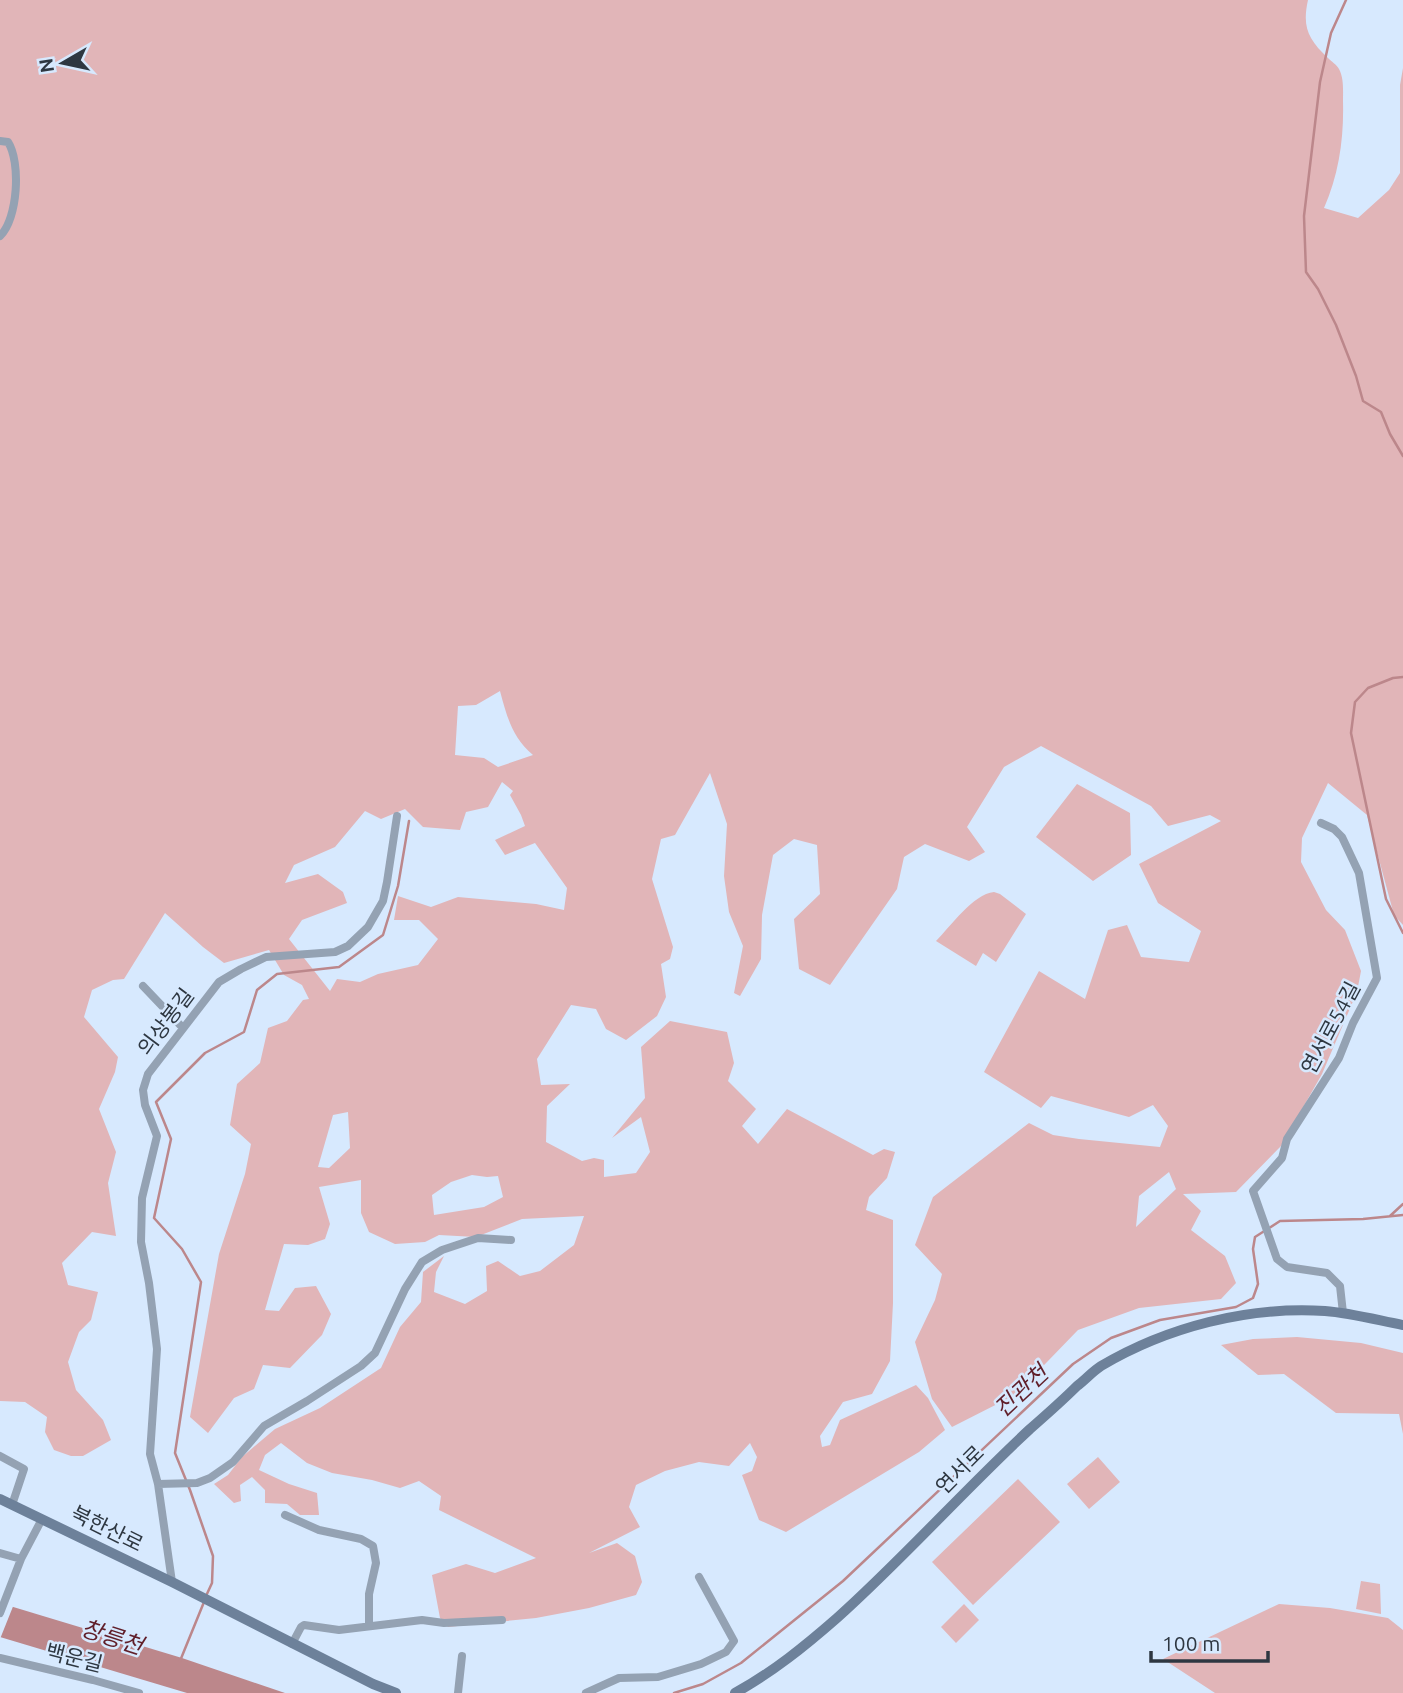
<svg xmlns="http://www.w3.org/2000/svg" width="1403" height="1693" font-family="Ubuntu,'Noto Sans KR',sans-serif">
  <rect width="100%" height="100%" fill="#d7e9fe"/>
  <path fill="#e1b5b8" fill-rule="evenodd" d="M 0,0 L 1308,0 C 1302,27 1308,39 1328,58 C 1331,61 1337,65 1339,69 C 1344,78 1343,91 1343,101 C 1344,138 1339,174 1324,208 L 1358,218 L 1389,190 L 1400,173 L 1400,85 L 1403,68 L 1403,925 L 1394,915 L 1367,815 L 1328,783 L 1302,838 L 1301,862 L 1326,910 L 1345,930 L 1361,971 L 1357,992 L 1322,1074 L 1281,1146 L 1236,1192 L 1183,1194 L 1201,1211 L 1191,1230 L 1225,1256 L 1236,1283 L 1221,1299 L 1139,1308 L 1078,1330 L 1015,1395 L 952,1427 L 932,1399 L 915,1342 L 935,1300 L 942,1274 L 915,1245 L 933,1197 L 1029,1123 L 1053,1135 L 1079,1139 L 1160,1147 L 1168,1126 L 1153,1105 L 1129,1117 L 1051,1096 L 1041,1108 L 984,1072 L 1039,971 L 1085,999 L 1108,930 L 1127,925 L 1141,957 L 1189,962 L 1201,931 L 1158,903 L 1139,864 L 1221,821 L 1210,815 L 1168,826 L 1151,806 L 1041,746 L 1004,767 L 967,827 L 985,852 L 969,861 L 925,844 L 904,857 L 897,889 L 830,985 L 799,969 L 794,919 L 820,894 L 817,845 L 794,839 L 773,855 L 762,915 L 761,959 L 740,996 L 734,993 L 743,946 L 729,912 L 724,876 L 727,824 L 710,773 L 675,835 L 661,839 L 652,879 L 673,947 L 670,959 L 661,964 L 666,997 L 657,1016 L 626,1040 L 606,1029 L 596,1009 L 571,1005 L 537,1059 L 541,1085 L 570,1084 L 547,1106 L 546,1142 L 582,1161 L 594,1158 L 604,1160 L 604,1177 L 636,1173 L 650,1152 L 641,1117 L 612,1138 L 645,1098 L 641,1047 L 670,1021 L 727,1032 L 734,1063 L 728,1081 L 756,1109 L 742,1126 L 758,1144 L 787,1109 L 873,1155 L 884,1149 L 895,1152 L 887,1178 L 869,1197 L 866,1210 L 893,1220 L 893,1303 L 890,1361 L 872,1394 L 843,1402 L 820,1436 L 822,1447 L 830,1445 L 840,1420 L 916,1385 L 928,1398 L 945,1430 L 919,1452 L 786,1532 L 759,1520 L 742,1475 L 752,1471 L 757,1457 L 750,1443 L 729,1466 L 699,1462 L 665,1471 L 636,1485 L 629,1507 L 640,1527 L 589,1553 L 617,1543 L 635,1556 L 642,1582 L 636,1595 L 589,1608 L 536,1618 L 448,1627 L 440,1618 L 432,1575 L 466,1564 L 495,1573 L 536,1558 L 439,1510 L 441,1496 L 419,1481 L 400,1488 L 372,1480 L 332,1473 L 307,1463 L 281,1443 L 265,1455 L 259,1470 L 289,1484 L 317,1493 L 319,1515 L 300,1515 L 287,1504 L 265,1503 L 265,1490 L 252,1477 L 240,1485 L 241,1501 L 234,1503 L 214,1484 L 228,1475 L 242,1457 L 275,1429 L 320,1408 L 381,1368 L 400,1327 L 421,1302 L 423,1272 L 444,1256 L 436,1272 L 434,1292 L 465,1304 L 487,1291 L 486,1266 L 498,1261 L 520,1276 L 540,1271 L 574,1245 L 584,1216 L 522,1219 L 476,1237 L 439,1235 L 425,1242 L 395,1244 L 369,1232 L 361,1213 L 361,1180 L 319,1187 L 330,1224 L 325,1239 L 308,1245 L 284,1244 L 265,1310 L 279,1311 L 295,1288 L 316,1286 L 331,1314 L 322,1335 L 290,1368 L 263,1365 L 254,1389 L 234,1398 L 208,1433 L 190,1417 L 219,1254 L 245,1174 L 251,1144 L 230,1125 L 237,1084 L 260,1063 L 268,1028 L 287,1021 L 303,1000 L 309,999 L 302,985 L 284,975 L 269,950 L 224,963 L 203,947 L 165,913 L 124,979 L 113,980 L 92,990 L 84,1017 L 118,1057 L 115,1072 L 99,1109 L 116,1152 L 108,1183 L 116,1236 L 92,1232 L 62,1263 L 68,1285 L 98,1292 L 91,1320 L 79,1332 L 68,1362 L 76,1390 L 103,1420 L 111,1440 L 83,1456 L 71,1456 L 54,1450 L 45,1432 L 47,1417 L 25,1402 L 0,1401 ZM 500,691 C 507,717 512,737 533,755 L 498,767 L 484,758 L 455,755 L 458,706 L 476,705 ZM 502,782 L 513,791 L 510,795 L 521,815 L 525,826 L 495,840 L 505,855 L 535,843 L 567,888 L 564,910 L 536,904 L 458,897 L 431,907 L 398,896 L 394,920 L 419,920 L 438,939 L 418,965 L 378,974 L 360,982 L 337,979 L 330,991 L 289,939 L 302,920 L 347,903 L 343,892 L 318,874 L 285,883 L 294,865 L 335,847 L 365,811 L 381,819 L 405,809 L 423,827 L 460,830 L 466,812 L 488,807 ZM 348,1112 L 350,1148 L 329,1168 L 318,1167 L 333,1115 ZM 1169,1172 L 1176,1189 L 1136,1227 L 1139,1196 ZM 472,1175 L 487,1177 L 498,1176 L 503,1197 L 484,1207 L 434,1215 L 432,1195 L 451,1182 Z
    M 1077,784 L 1130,813 L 1131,855 L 1093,881 L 1036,837 Z
    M 994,892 L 1000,894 L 1026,914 L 996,962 L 983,953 L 976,966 L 936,941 C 951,926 973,894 994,892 Z
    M 1297,1337 L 1361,1343 L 1403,1353 L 1403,1434 L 1399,1414 L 1336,1413 L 1284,1374 L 1258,1375 L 1221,1345 L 1253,1339 Z
    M 1098,1457 L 1120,1482 L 1089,1509 L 1067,1484 Z
    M 1018,1479 L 1060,1522 L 973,1605 L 932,1562 Z
    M 1361,1581 L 1380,1584 L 1381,1614 L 1356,1609 Z
    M 964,1604 L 979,1620 L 956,1643 L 941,1627 Z
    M 1279,1604 L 1330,1608 L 1388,1618 L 1403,1630 L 1403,1693 L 1215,1693 L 1163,1659 Z"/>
  <path fill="#bc878b" d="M 0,1603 L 182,1658 L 285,1693 L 187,1693 L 0,1637 Z"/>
  <path fill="#d7e9fe" d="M 0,1600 L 14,1604 L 0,1639 Z"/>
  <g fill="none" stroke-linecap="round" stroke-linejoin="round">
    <path stroke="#bc878b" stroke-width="2.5" d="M 1346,0 L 1331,33 L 1320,82 L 1304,216 L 1306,272 L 1318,289 L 1336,325 L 1356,376 L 1363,401 L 1381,412 L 1390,434 L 1403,456
      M 1403,677 L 1393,678 L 1368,688 L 1355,702 L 1351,733 L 1386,899 L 1403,933
      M 1390,1216 L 1403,1204
      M 206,1596 L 212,1583 L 213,1556 L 190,1490 L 175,1453 L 201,1282 L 182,1249 L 154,1218 L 171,1139 L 156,1102 L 205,1053 L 244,1032 L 257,990 L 277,974 L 339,967 L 383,935 L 398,886 L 409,821
      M 180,1661 L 204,1602
      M 674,1693 L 703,1684 L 741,1663 L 843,1581 L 1073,1364 L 1111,1338 L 1160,1320 L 1236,1307 L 1253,1298 L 1258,1284 L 1253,1249 L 1255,1237 L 1280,1221 L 1363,1219 L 1403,1215"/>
    <path stroke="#94a2b3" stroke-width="8" d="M 0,141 L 8,142 C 21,162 18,219 0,236
      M 1321,823 L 1334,829 L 1342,837 L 1359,873 L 1377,978 L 1353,1023 L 1339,1058 L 1287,1139 L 1282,1158 L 1253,1191 L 1277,1259 L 1287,1267 L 1327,1273 L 1340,1286 L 1343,1313
      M 143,986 L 183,1028
      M 0,1456 L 24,1469 L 12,1505
      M 158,1484 L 197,1483 L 210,1478 L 233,1462 L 264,1426 L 307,1401 L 361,1366 L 375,1353 L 405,1289 L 422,1262 L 442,1250 L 478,1238 L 511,1240
      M 285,1515 L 319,1530 L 361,1539 L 373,1546 L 376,1563 L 369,1594 L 369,1626
      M 0,1553 L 21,1559
      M 172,1582 L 158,1484 L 150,1454 L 157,1349 L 149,1283 L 141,1242 L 142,1198 L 157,1136 L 145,1105 L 143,1090 L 148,1074 L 219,982 L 241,969 L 266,957 L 335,952 L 348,946 L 368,927 L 383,901 L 387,882 L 397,816
      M 0,1613 L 21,1559 L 42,1519
      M 292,1644 L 301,1627 L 304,1625 L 339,1630 L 422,1620 L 444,1623 L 502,1620
      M 0,1658 L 93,1680 L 139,1693
      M 458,1693 L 462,1656
      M 586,1693 L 619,1678 L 658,1677 L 701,1664 L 726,1652 L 734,1641 L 699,1577"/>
    <path stroke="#6d819a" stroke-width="10" d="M 0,1499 L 172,1582 L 373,1684 L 396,1693
      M 735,1693 C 773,1672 805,1646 837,1618 C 904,1558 964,1490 1030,1429 C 1046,1415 1062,1401 1077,1386 C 1085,1380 1093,1371 1101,1366 C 1167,1327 1248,1306 1325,1311 C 1351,1313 1377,1320 1403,1325"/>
  </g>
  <g text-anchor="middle" stroke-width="5" stroke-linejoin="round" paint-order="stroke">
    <g font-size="21" fill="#2e3741" stroke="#d7e9fe">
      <text transform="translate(166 1022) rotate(-53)" y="7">의상봉길</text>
      <text transform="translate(1331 1028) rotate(-62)" y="7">연서로54길</text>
      <text transform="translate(960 1470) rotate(-45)" y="7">연서로</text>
      <text transform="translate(107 1529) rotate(26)" y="7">북한산로</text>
      <text transform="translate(74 1658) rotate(14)" y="7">백운길</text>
    </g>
    <g font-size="23" font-style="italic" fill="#601e29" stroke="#d7e9fe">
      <text transform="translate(1021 1391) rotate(-43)" y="8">진관천</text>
      <text transform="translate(112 1637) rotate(18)" y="8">창릉천</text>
    </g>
  </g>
  <g transform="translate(63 63) rotate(261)" stroke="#d7e9fe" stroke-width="5" paint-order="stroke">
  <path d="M0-5L12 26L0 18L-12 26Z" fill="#2e3741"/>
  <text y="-10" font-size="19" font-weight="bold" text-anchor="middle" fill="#2e3741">N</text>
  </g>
  <path d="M1151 1651v10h117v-10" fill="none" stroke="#2e3741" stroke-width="3.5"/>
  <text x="1162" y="1651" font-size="21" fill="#2e3741" stroke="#d7e9fe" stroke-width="5" paint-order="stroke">100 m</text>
</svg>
